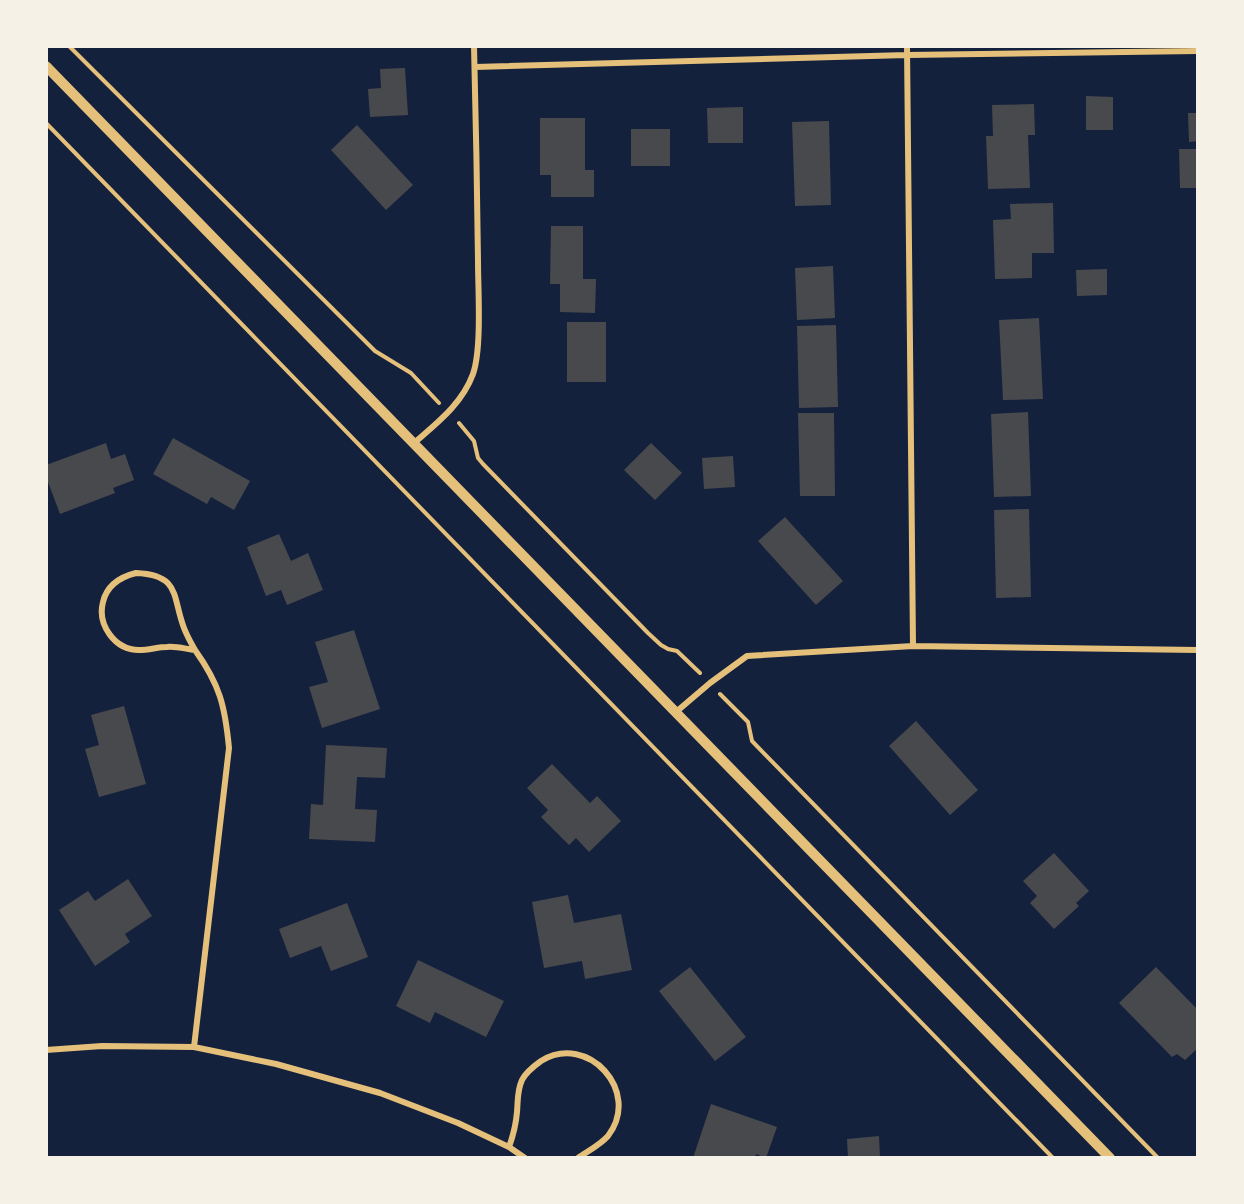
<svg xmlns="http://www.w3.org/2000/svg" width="1244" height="1204" font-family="Cabin,sans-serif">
  <rect width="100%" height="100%" fill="#14213d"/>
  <path fill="#48494c" d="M 405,68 L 408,115 L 370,117 L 368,89 L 381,88 L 380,69 Z
    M 1086,96 L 1113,97 L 1113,130 L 1086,130 Z
    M 1034,104 L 1035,135 L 1028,135 L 1030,188 L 988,189 L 986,136 L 993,136 L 992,105 Z
    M 743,107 L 743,143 L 708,143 L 707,108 Z
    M 1188,113 L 1198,113 L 1198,141 L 1189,142 Z
    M 540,118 L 585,118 L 585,170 L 594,170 L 594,197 L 551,197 L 551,175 L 540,175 Z
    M 829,121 L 831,205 L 795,206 L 792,122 Z
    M 357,125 L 413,185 L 386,210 L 331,150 Z
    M 631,129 L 670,129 L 670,166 L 631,166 Z
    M 1179,149 L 1198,149 L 1198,188 L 1180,188 Z
    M 1053,203 L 1054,253 L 1032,253 L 1032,278 L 995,279 L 993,220 L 1011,219 L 1010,204 Z
    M 551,226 L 583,226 L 583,279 L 596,279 L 595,313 L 560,312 L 560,284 L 550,284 Z
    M 833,266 L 835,318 L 797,320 L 795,268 Z
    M 1107,269 L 1107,295 L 1077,296 L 1076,270 Z
    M 1039,318 L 1043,399 L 1003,400 L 999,320 Z
    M 567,322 L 606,322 L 606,382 L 567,382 Z
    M 836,325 L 838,407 L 799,408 L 797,326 Z
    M 1028,412 L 1031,496 L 994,497 L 991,414 Z
    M 798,413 L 834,413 L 835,496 L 800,496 Z
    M 173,438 L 250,481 L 234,510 L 211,497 L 207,504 L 153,474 Z
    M 106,443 L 111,459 L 125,454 L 134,480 L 113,488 L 115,493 L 60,514 L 46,477 L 46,465 Z
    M 651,443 L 682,473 L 655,500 L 624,470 Z
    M 733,456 L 735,487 L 704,489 L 702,458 Z
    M 1029,509 L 1031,597 L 996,598 L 994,510 Z
    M 785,517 L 843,581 L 816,605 L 758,541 Z
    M 279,534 L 291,561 L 308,553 L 323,590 L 287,605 L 281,590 L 266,596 L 247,547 Z
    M 354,630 L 380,709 L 322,728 L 309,687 L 328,682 L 315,642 Z
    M 124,706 L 146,784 L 99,797 L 85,749 L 99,745 L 91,715 Z
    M 916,721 L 978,790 L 950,815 L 889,746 Z
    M 326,745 L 387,748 L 385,778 L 357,777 L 355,809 L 377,810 L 375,842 L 309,839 L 311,804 L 323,805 Z
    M 552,764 L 590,803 L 597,796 L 621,821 L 589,852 L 576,838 L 569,845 L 541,817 L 548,810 L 527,788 Z
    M 1054,853 L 1089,891 L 1076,903 L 1079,906 L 1054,929 L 1030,903 L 1037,896 L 1023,881 Z
    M 128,879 L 152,916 L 125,934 L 130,942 L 95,966 L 59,910 L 88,891 L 95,901 Z
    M 568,895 L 574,923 L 621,914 L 632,970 L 585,979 L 582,961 L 544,968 L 532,902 Z
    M 347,903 L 368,957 L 331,971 L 321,946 L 290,958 L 279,929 Z
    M 418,960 L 504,1001 L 486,1037 L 435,1012 L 430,1023 L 396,1006 Z
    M 690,967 L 746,1037 L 715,1061 L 659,991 Z
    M 1156,967 L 1198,1010 L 1198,1048 L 1185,1060 L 1177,1054 L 1172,1057 L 1119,1003 Z
    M 711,1104 L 777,1127 L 766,1158 L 756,1154 L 755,1158 L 693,1158 Z
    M 879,1136 L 880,1158 L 848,1158 L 847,1139 Z"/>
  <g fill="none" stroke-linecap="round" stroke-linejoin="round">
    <path stroke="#e5c07b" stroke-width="4" d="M 69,46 L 375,351 L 411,373 L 439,403
      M 46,123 L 1053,1158
      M 459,423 L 474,441 L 478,458 L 483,464 L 648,633 L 661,645 L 668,649 L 677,651 L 700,673
      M 720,694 L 748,722 L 752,741 L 1158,1158"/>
    <path stroke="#e5c07b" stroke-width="6" d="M 907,46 L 913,646
      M 475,67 L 907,55 L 1198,51
      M 414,443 C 437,423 462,404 473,374 C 482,348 478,290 478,261 C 477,189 476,118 474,46
      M 136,573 C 181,575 172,597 184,628 C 187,636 191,643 195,650 C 186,649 176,646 167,647 C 158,647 149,650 139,650 C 115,650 97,625 103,602 C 107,585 120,577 136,573 Z
      M 676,712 L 710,683 L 747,656 L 913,646 L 1198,650
      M 194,1047 L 229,748 C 225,706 220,685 195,650
      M 46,1050 L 102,1046 L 194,1047 L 276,1064 L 380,1093 L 458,1123 L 509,1147 L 525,1158
      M 509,1147 C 513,1136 516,1124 517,1112 C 518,1100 517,1091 522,1080 C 526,1072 534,1066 541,1061 C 588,1032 642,1092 608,1136 C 600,1145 588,1151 578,1158"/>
    <path stroke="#e5c07b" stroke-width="10" d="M 46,66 L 1110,1158"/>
  </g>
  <rect width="1244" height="1204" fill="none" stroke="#f6f1e7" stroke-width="96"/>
</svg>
